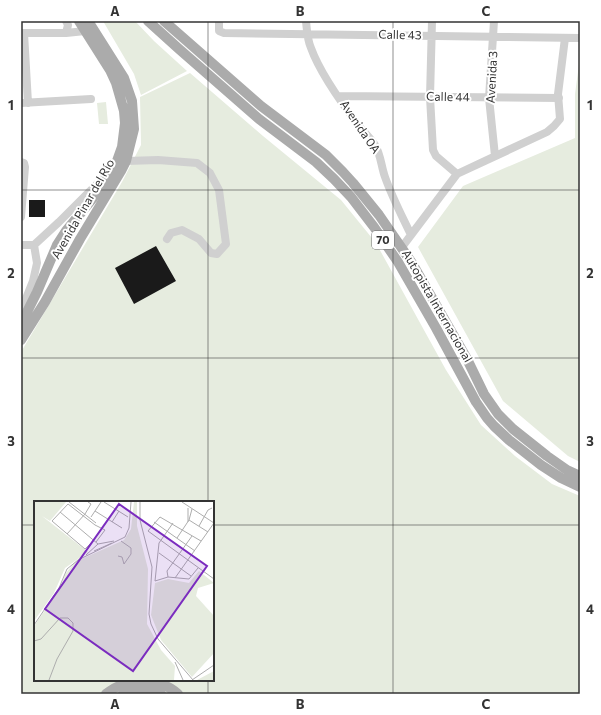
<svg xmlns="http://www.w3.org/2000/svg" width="601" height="715" font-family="Commissioner,sans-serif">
  <rect width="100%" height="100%" fill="#fff"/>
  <path fill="#e6ecdf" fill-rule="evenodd" d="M 103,21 L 135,21 L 154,41 L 187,71 L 141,95 L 134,74 Z
    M 580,57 L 580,462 L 568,456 L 503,401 L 418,247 L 463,186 L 575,138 L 575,94 Z
    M 190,73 L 263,136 L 341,200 L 376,243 L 446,370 L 481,425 L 515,456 L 552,484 L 580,496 L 580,694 L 21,694 L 21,352 L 122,182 L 141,145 L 140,97 ZM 35,502 L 213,502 L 213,680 L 35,680 Z
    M 106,102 L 108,124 L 99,124 L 97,103 Z"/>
  <path fill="#1a1a1a" d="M 29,200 L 45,200 L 45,217 L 29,217 Z
    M 156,246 L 176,281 L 134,304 L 115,268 Z"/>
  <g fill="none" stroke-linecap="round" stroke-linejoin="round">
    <path stroke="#d0d0d0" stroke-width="8" d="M 219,21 L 219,31 L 224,33 L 580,38
      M 306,21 C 307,30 307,39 311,48 C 320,73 343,105 359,126 C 364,132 370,138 375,145 C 381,155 381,166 385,177 C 392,197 402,216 411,235
      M 432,21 L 430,97 L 433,150 L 436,156 L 457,174
      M 494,21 L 489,98 L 495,156
      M 21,33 L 66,33 L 85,31
      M 24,33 L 28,103
      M 66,33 L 68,25 L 66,21
      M 338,96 L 559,98
      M 21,103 L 91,99
      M 126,161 L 158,160 L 197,163 L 210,173 L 219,190 L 226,244 L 217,254 L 211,253 L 199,239 L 182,230 L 171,233 L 167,239
      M 21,162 L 24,163 L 25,167 L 21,217
      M 21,245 L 34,245 L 59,222 L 104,177
      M 402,247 L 457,174 L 547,132 L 554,126 L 560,119 L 558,94 L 565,38
      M 21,311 L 33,281 L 37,263 L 34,245"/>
    <path stroke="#ababab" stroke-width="10" d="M 148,21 L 179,49 L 259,119 L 316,162 L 334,179 L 351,197 L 374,227 L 398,262 L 436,328 L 476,402 L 487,418 L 494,426 L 509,440 L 541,465 L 561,478 L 580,487
      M 164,21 L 261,106 L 326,155 L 343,172 L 353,183 L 379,215 L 412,263 L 467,359 L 484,394 L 498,414 L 513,429 L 547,456 L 567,470 L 580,476
      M 21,324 L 37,292 L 57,245 L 66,231 L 93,198 L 109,175 L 117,161 L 122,147 L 125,123 L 124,111 L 116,83 L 110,70 L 79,21
      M 21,340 L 45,302 L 80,239 L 121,171 L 126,161 L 134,129 L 132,101 L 124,78 L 88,21
      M 106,694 C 127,677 157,676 178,694
      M 123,694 C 136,689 148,689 161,694"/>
  </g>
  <path fill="none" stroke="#333" stroke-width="1" stroke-opacity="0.55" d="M 208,21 L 208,502M 393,21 L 393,694M 21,190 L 580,190M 21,358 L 580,358M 21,525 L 35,525M 213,525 L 580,525M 208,680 L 208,694"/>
  <g text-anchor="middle" stroke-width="4" stroke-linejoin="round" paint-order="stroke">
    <rect fill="#fff" stroke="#707070" stroke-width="1" x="372" y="231" width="22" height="18" rx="3"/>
    <g font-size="11" font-weight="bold" fill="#333">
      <text x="383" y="244">70</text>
    </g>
    <g font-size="12" fill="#333" stroke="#fff">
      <text transform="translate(400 35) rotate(1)" y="4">Calle 43</text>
      <text transform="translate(492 77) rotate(-87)" y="4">Avenida 3</text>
      <text transform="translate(448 97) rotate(1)" y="4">Calle 44</text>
      <text transform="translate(360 127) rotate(56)" y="4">Avenida 0A</text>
      <text transform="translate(83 209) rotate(-60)" y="4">Avenida Pinar del Río</text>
      <text transform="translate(437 306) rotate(60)" y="4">Autopista Internacional</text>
    </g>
  </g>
  <g transform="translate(34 501)">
    <rect width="180" height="180" fill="#fff"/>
    <path d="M 0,1 L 32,1 L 16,20 L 8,15 L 54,51 L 31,67 L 20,92 L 0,120 ZM 100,1 L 103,1 L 103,25 L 114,68 L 113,123 L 127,149 L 141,165 L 140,179 L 0,179 L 0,125 L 25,89 L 32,72 L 41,61 L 90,39 L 97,28 ZM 165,70 L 180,82 L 164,87 L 162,95 L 180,115 L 180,152 L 158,176 L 127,139 L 117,114 L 121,82 L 134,78 L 155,82 ZM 180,169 L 180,179 L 163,179 L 180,170 Z" fill="#e6ecdf"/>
    <path fill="none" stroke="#adadad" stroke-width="1" d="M 35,1 L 62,22M 70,1 L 94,16M 106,1 L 106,19 L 118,66 L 115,113 L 117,123 L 124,138 L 159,179M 154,7 L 154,21M 61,10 L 88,27M 26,11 L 64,43M 57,16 L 67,1M 155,19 L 174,31M 78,21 L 85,10M 120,21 L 161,50M 165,25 L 174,9 L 178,7M 33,33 L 51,13 L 57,3 L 54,1M 143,37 L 155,19 L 158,8M 60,39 L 51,48 L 18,20 L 34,3 L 61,24 L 71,29 L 62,41M 167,40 L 126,16 L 114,30 L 180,78M 60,50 L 78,42M 125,52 L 157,75M 52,54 L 64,43 L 80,40M 84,55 L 88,56 L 90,63 L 97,53 L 97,47 L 87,40M 134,76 L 133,70 L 158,35M 141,77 L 180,22 L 148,1M 121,80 L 125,42 L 139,22M 121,80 L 134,76 L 155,78 L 164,67M 0,124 L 25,87 L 33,68 L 44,59 L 91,36 L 95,27 L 97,1M 0,140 L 7,138 L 26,117 L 34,117 L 39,122 L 39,130 L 23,158 L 15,179M 141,161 L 149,179M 158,179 L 180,164"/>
    <path fill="#7b2cbf" fill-opacity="0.15" stroke="#7b2cbf" stroke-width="2" d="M 85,3 L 173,65 L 99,170 L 11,108 Z"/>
    <rect width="180" height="180" fill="none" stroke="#333" stroke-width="2"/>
  </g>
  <rect width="601" height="715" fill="none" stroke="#ffffff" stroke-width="44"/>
  <rect x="22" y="22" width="557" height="671" fill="none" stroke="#333" stroke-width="1.5"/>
  <g font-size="13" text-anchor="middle" font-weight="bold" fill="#333">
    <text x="115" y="16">A</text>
    <text x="300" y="16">B</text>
    <text x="486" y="16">C</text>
    <text x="11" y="110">1</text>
    <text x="590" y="110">1</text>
    <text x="11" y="278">2</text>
    <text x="590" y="278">2</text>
    <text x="11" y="446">3</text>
    <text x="590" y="446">3</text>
    <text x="11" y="614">4</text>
    <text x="590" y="614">4</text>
    <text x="115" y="709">A</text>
    <text x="300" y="709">B</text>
    <text x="486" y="709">C</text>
  </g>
</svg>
